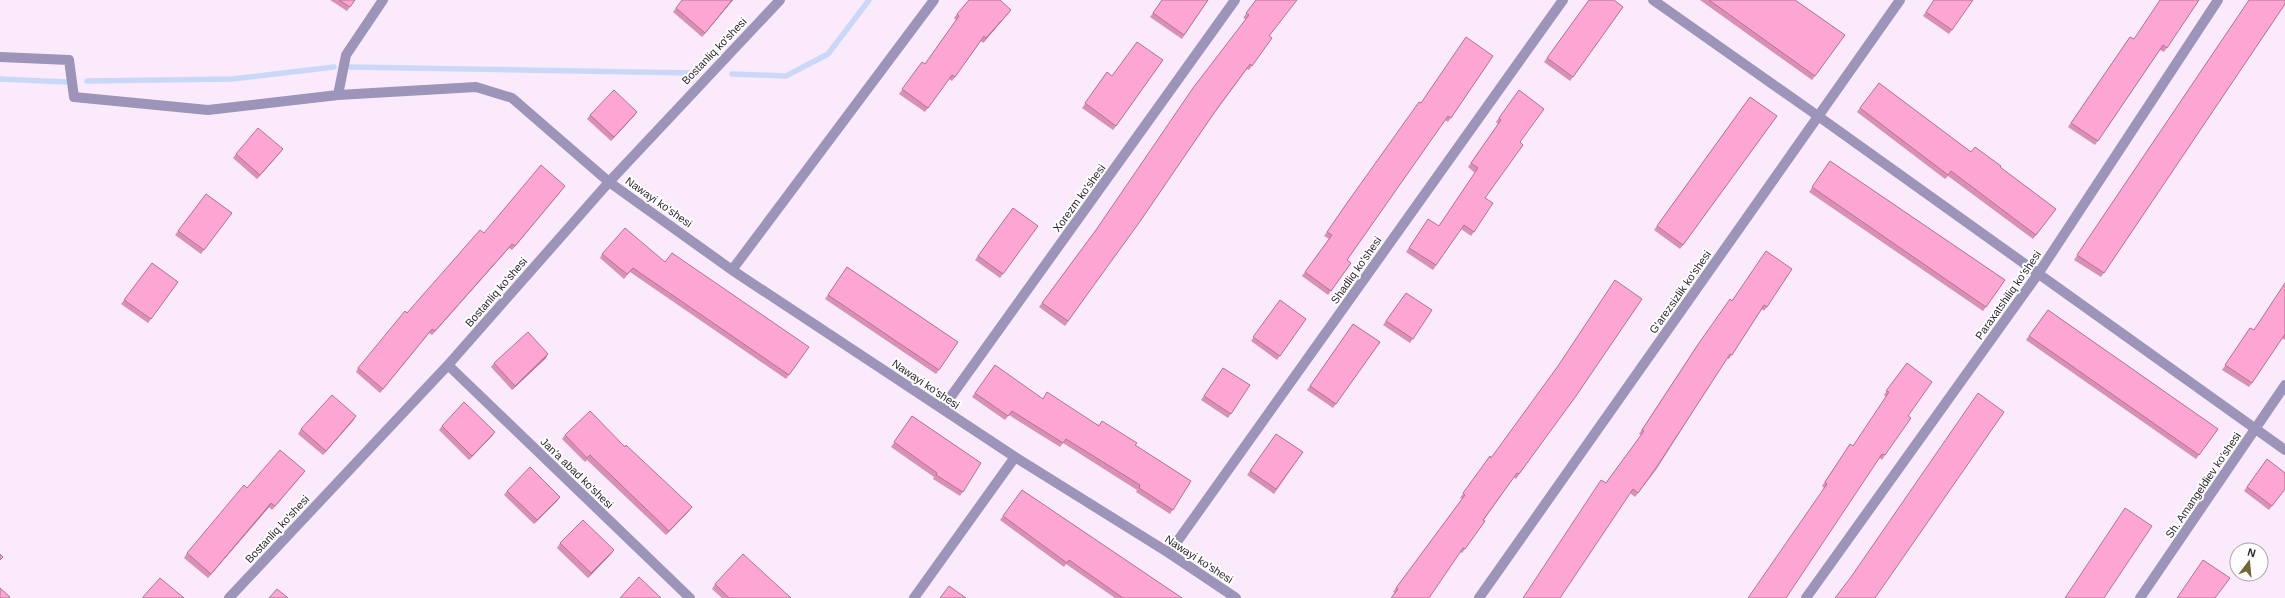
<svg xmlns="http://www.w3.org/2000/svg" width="2285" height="598" font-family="Helvetica,sans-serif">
  <rect width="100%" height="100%" fill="#faeafc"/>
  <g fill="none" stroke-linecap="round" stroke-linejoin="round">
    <path stroke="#cad8f8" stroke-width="5.5" d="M 350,67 L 693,73
      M 732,74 L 786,76 L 828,54 L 869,0
      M 0,79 L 66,82
      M 87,81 L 232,79 L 334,67"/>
    <path stroke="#9d95b9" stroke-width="10" d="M 1653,0 L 1818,116 L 2285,450
      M 0,57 L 69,60 L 74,97 L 208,110 L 338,95 L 476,87 L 512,98 L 609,182 L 732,270 L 1015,457 L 1169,553 L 1236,598
      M 338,95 L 346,55 L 383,0
      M 732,270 L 934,0
      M 448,365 L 690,598
      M 942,409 L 1235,0
      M 1169,553 L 1563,0
      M 229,598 L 448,365 L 609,182 L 780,0
      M 914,598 L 1015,457
      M 1479,598 L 1900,0
      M 1806,598 L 2038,274 L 2218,0
      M 2140,598 L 2285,385"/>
  </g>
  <path fill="#da8fb5" d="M 330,0 L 355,0 L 347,11 Z
    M 733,0 L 702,37 L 673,12 L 676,8 Z
    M 1162,0 L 1208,0 L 1182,39 L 1150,17 Z
    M 1256,0 L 1269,36 L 1272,38 L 1249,70 L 1247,69 L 1213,115 L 1065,326 L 1039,307 L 1095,231 L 1246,19 L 1243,18 Z
    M 1589,0 L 1623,7 L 1570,81 L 1544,62 Z
    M 1700,0 L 1795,0 L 1845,35 L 1812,80 Z
    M 1934,0 L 1952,30 L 1949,34 L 1923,16 Z
    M 2199,0 L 2164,52 L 2160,50 L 2095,145 L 2068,127 L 2130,37 L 2134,39 Z
    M 2249,0 L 2285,4 L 2101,277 L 2074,260 Z
    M 1011,10 L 983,43 L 981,41 L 952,81 L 949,79 L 925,112 L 899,94 L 922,62 L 925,64 L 956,20 L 954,18 L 957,14 Z
    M 1493,56 L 1448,122 L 1445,120 L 1347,260 L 1351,263 L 1328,295 L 1302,276 L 1329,239 L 1324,236 L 1347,203 L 1421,103 Z
    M 1163,60 L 1113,130 L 1082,108 L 1107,72 L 1112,76 Z
    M 1879,83 L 1971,152 L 2000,167 L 2056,209 L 2033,239 L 1948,176 L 1945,179 L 1857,112 Z
    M 1519,90 L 1520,142 L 1485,198 L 1474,232 L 1471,236 L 1461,229 L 1433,270 L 1406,252 L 1428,219 L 1439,226 L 1475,173 L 1468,167 L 1498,124 L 1496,122 Z
    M 1750,97 L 1777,116 L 1680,249 L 1654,230 Z
    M 637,112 L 634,116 L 611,141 L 587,119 L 590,115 Z
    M 283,149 L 257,179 L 233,158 L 236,154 Z
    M 1830,161 L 2005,280 L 1983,311 L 1809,192 Z
    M 562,190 L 512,250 L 509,248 L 432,335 L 429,333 L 380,393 L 356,372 L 358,368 L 407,313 L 484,233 Z
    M 206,194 L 232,213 L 201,254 L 175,235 Z
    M 1013,208 L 1038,226 L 1000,278 L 975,260 Z
    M 602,254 L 665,262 L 809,347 L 786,379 L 630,272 L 624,279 L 600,258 Z
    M 152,263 L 178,282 L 148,323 L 121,304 Z
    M 847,267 L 958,342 L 936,374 L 825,299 Z
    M 1792,269 L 1764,311 L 1762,309 L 1729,359 L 1727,358 L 1656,470 L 1635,497 L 1630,493 L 1606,483 L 1641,435 L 1639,434 L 1696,347 L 1732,301 Z
    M 2285,283 L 2285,340 L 2282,338 L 2249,387 L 2222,370 L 2250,328 L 2254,330 Z
    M 1406,293 L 1432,310 L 1410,343 L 1383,325 Z
    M 1642,299 L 1516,479 L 1514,477 L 1484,520 L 1485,521 L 1462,553 L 1460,552 L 1395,593 L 1393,592 L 1462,499 L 1460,498 L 1490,456 L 1491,458 Z
    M 1280,300 L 1306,319 L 1277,360 L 1251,341 Z
    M 2048,310 L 2218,429 L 2196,459 L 2026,340 Z
    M 1353,324 L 1380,342 L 1333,408 L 1307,390 Z
    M 546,358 L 512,390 L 491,367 L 494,363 Z
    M 1907,363 L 1908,416 L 1885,455 L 1882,460 L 1880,458 L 1824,488 L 1822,486 L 1850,444 L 1853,446 L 1886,397 L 1884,395 Z
    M 995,365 L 1043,399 L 1099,425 L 1135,445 L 1191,481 L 1170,514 L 1136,492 L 1137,490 L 1063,443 L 1060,447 L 1009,415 L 1005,420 L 972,397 Z
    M 1223,368 L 1250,385 L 1228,418 L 1201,400 Z
    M 356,416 L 323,455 L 298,434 L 301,429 Z
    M 912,416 L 981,463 L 960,496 L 933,479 L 934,477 L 891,447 Z
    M 442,426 L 495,432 L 492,436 L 469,460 L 439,430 Z
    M 1276,434 L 1303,452 L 1274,494 L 1247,475 Z
    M 565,435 L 625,447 L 692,507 L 689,511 L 666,535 L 587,460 L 585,462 L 562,439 Z
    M 2267,459 L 2285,489 L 2269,510 L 2244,491 Z
    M 305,471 L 272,510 L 269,507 L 208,578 L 184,558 L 187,553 L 247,488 Z
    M 1022,490 L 1182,598 L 1115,598 L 1066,564 L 1064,567 L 1000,520 Z
    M 507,491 L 560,497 L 557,501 L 534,524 L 504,495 Z
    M 560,543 L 614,550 L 611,554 L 588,578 L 557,548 Z
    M 715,584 L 791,598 L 722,598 L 712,589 Z"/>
  <path fill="#b27494" d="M 732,0 L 733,0 L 702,37 L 705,33 Z
    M 1011,10 L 1008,14 L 983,43 L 986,38 Z
    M 637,112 L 634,116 L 611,141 L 614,137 Z
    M 283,149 L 280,153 L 257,179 L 260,175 Z
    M 565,186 L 562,190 L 512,250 L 515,246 Z
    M 512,244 L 509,248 L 432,335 L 435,331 Z
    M 432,329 L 429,333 L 380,393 L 383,389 Z
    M 548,354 L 546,358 L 512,390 L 515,386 Z
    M 356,416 L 353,421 L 323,455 L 326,451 Z
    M 495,432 L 492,436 L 469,460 L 472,456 Z
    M 305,471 L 302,475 L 272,510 L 275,506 Z
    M 560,497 L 557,501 L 534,524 L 537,520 Z
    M 271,503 L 269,507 L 208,578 L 211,574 Z
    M 692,507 L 689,511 L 666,535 L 669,531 Z
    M 614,550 L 611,554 L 588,578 L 591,573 Z"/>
  <path fill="#fea6d3" stroke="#b27494" d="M 339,0 L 355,0 L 350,7 Z
    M 682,0 L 732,0 L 705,33 L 676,8 Z
    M 969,0 L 1000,0 L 1011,10 L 986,38 L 984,36 L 955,77 L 952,75 L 928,108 L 902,89 L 922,62 L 925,64 L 959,16 L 957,14 Z
    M 1162,0 L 1208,0 L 1184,35 L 1153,13 Z
    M 1256,0 L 1297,0 L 1269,36 L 1272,38 L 1252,66 L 1250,64 L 1214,113 L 1141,220 L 1068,321 L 1042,303 L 1096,230 L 1193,88 L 1249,15 L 1246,13 Z
    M 1589,0 L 1614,0 L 1623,7 L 1573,77 L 1547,58 Z
    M 1709,0 L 1795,0 L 1845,35 L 1815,76 Z
    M 1934,0 L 1973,0 L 1952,30 L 1926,12 Z
    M 2160,0 L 2199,0 L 2167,48 L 2163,45 L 2098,141 L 2071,123 L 2130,37 L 2134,39 Z
    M 2249,0 L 2285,0 L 2285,4 L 2104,273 L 2077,255 Z
    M 1466,37 L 1493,56 L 1451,118 L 1448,116 L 1347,260 L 1351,263 L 1331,291 L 1305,272 L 1332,235 L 1327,232 L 1347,203 L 1419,102 L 1421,103 Z
    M 1137,42 L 1163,60 L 1116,126 L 1085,103 L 1107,72 L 1112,76 Z
    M 1879,83 L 1971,152 L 1975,147 L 2001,166 L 2000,167 L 2056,209 L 2036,235 L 1951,171 L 1948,175 L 1860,108 Z
    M 614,90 L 637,112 L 614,137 L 590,115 Z
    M 1519,90 L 1544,109 L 1520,142 L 1523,145 L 1485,198 L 1493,203 L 1474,232 L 1464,225 L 1436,265 L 1409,248 L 1428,219 L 1439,226 L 1478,168 L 1471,163 L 1501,120 L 1499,118 Z
    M 1750,97 L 1777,116 L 1683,245 L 1657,226 Z
    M 258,128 L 283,149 L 260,175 L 236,154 Z
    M 1830,161 L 2005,280 L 1986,307 L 1812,187 Z
    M 541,165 L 565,186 L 515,246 L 512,244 L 435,331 L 432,329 L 383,389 L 358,368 L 405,311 L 407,313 L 480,230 L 484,233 Z
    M 206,194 L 232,213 L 204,250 L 178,231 Z
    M 1013,208 L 1038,226 L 1003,274 L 978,256 Z
    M 625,228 L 665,262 L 672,253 L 809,347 L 789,375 L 633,268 L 627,274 L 602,254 Z
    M 1766,251 L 1792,269 L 1767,307 L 1764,305 L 1732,355 L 1730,354 L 1658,465 L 1638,493 L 1633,489 L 1560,598 L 1523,598 L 1601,480 L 1606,483 L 1644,431 L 1642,430 L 1699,343 L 1730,299 L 1732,301 Z
    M 152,263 L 178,282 L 151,319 L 124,300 Z
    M 847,267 L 958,342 L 939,370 L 828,295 Z
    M 1615,280 L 1642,299 L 1576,396 L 1519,474 L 1517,473 L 1483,520 L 1485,521 L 1465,549 L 1463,548 L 1429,598 L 1391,598 L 1398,589 L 1396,588 L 1465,495 L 1463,493 L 1490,456 L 1491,458 L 1558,366 Z
    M 2285,283 L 2285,334 L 2252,383 L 2225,365 L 2250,328 L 2254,330 Z
    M 1406,293 L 1432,310 L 1413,339 L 1386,321 Z
    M 1280,300 L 1306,319 L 1280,356 L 1253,337 Z
    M 2048,310 L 2218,429 L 2199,455 L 2029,336 Z
    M 1353,324 L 1380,342 L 1336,404 L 1310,386 Z
    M 528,332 L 548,354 L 515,386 L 494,363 Z
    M 1907,363 L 1932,382 L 1908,416 L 1911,418 L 1885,455 L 1882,454 L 1786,598 L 1748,598 L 1827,484 L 1825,482 L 1850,444 L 1853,446 L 1889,392 L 1886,391 Z
    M 995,365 L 1043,399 L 1047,392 L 1099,426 L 1102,421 L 1137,443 L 1135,445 L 1191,481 L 1173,510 L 1139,488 L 1140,485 L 1066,439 L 1063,443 L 1012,411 L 1008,416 L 975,393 Z
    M 1223,368 L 1250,385 L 1231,414 L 1204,396 Z
    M 1978,393 L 2004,412 L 1875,598 L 1835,598 L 1851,577 Z
    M 332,395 L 356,416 L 326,451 L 301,429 Z
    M 464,402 L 495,432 L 472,456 L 442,426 Z
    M 590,411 L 625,447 L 626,445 L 692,507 L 669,531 L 590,455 L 587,458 L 565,435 Z
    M 912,416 L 981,463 L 963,492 L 936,475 L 937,473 L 894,442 Z
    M 1276,434 L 1303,452 L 1276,489 L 1250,471 Z
    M 280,450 L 305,471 L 275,506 L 271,503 L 211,574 L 187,553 L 244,485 L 247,488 Z
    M 2267,459 L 2285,473 L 2285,489 L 2272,506 L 2247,487 Z
    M 530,467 L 560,497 L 537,520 L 507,491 Z
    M 1022,490 L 1182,598 L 1123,598 L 1069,560 L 1067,563 L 1003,516 Z
    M 2125,508 L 2152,526 L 2104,598 L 2065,598 Z
    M 583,520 L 614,550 L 591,573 L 560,543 Z
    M 0,554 L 3,557 L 0,560 Z
    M 743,554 L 791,598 L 729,598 L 715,584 Z
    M 2203,560 L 2230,578 L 2215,598 L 2177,598 Z
    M 639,577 L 661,598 L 620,598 Z
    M 160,578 L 184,598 L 142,598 Z
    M 949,586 L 966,598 L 940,598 Z
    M 0,588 L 10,597 L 9,598 L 0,598 Z
    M 277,589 L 288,598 L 269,598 Z"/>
  <g text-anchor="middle" stroke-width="4" stroke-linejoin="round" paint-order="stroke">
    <g font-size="11" fill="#2c242d" stroke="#fff">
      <text transform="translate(714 51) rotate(-46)" y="4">Bostanliq ko'shesi</text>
      <text transform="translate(1079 198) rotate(-54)" y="4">Xorezm ko'shesi</text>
      <text transform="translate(659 202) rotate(35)" y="4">Nawayi ko'shesi</text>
      <text transform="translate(1356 270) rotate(-55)" y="4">Shadliq ko'shesi</text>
      <text transform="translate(496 292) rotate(-49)" y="4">Bostanliq ko'shesi</text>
      <text transform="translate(1680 292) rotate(-55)" y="4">G'arezsizlik ko'shesi</text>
      <text transform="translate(2008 295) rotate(-55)" y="4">Paraxatshiliq ko'shesi</text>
      <text transform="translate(926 384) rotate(34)" y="4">Nawayi ko'shesi</text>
      <text transform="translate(577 473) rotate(44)" y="4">Jan'a abad ko'shesi</text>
      <text transform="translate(2203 485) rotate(-56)" y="4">Sh. Amangeldiev ko'shesi</text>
      <text transform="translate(277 529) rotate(-47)" y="4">Bostanliq ko'shesi</text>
      <text transform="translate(1199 559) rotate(33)" y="4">Nawayi ko'shesi</text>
    </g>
  </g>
  <g transform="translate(2249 562) rotate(16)"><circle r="19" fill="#ffffff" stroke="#aba7ab"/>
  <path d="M0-3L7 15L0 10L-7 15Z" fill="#736734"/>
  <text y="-6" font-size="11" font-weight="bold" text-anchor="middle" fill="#2c242d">N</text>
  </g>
</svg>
